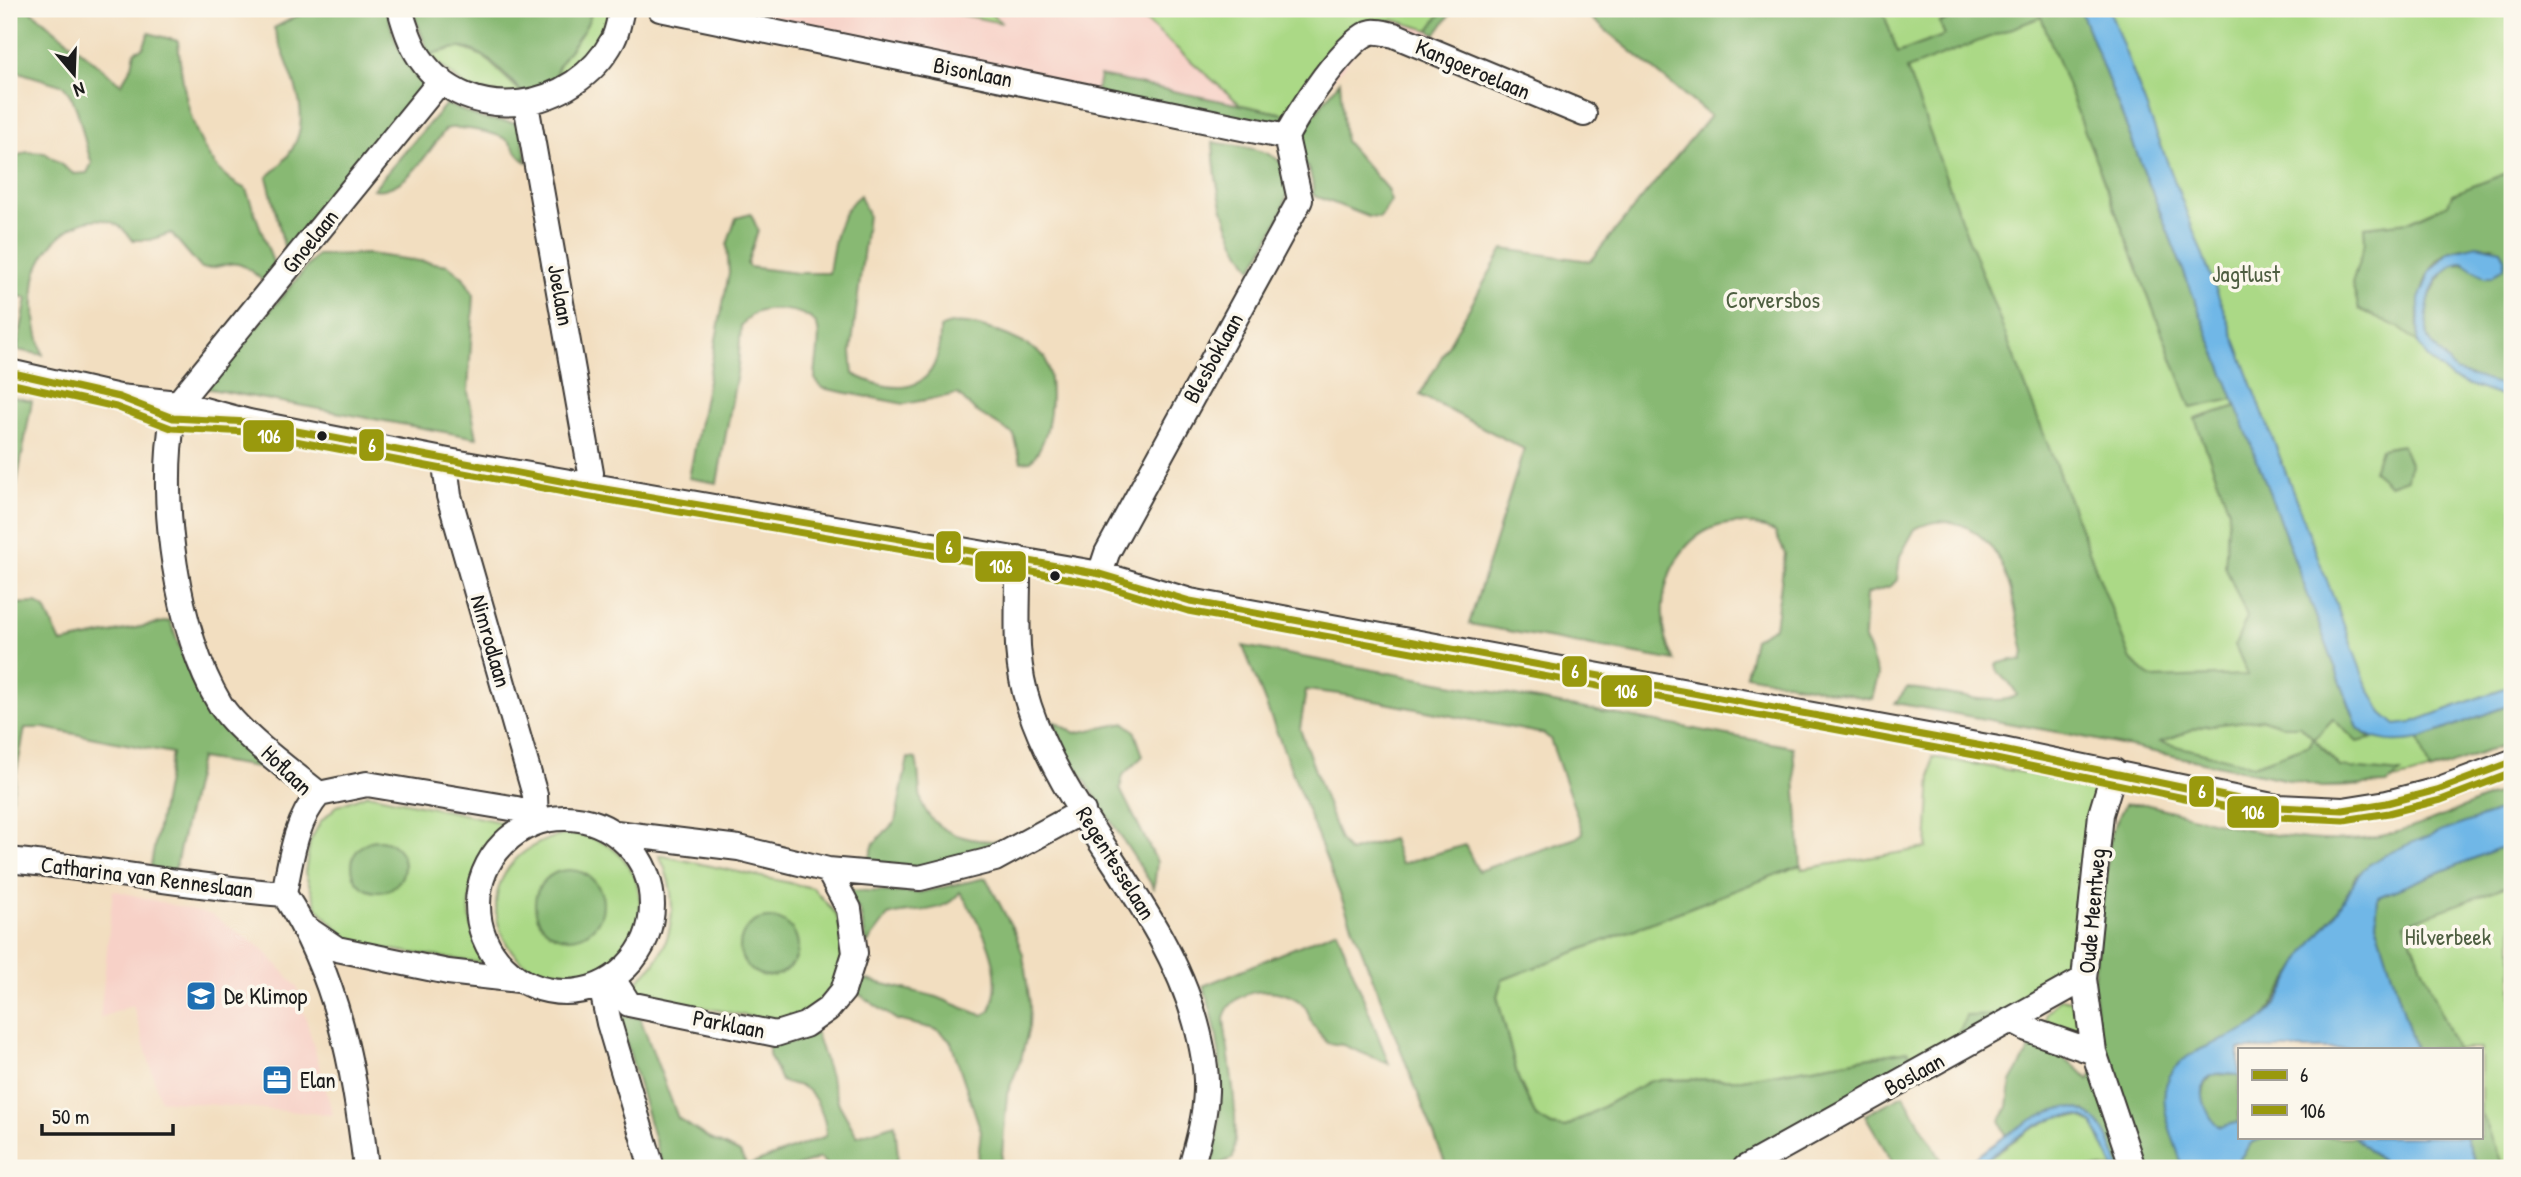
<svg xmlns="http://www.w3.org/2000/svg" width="2521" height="1177" font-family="'Patrick Hand',sans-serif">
  <rect width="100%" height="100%" fill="#fbf7ec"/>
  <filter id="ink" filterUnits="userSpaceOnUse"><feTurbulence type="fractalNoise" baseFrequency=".0143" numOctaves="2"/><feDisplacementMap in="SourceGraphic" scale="14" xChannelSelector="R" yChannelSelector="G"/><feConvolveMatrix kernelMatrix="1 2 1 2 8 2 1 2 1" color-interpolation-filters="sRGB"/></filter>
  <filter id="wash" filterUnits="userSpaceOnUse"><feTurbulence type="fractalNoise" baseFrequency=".00686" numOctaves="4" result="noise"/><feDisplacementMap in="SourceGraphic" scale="28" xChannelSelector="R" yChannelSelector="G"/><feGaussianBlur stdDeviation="1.57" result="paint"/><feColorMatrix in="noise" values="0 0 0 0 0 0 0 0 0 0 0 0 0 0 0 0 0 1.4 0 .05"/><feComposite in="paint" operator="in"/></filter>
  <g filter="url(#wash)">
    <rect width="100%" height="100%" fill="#f2dec0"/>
    <path fill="#f7d1c7" d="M 660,9 L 1454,9 L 1436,34 L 1420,47 L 1372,32 L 1286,137 Z
      M 113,890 L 212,915 L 263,949 L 297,987 L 333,1115 L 160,1100 L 133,1005 L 100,1018 Z"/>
    <path fill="#abd986" stroke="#647a51" stroke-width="2" fill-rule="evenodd" d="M 592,9 L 613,9 L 602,44 L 554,90 C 551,58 586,40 592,9 Z
      M 933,9 L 985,9 L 1002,23 Z
      M 1132,9 L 1444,9 L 1429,30 L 1394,20 L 1363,23 L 1289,115 L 1241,105 Z
      M 1882,9 L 1976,9 L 1940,23 L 1946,35 L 1898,53 Z
      M 2069,9 L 2512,9 L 2512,742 C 2445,766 2395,788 2322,787 L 2142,748 L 1884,72 L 2040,15 Z
      M 459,47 L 483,56 L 527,98 L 468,89 L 429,55 Z
      M 1932,757 L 2072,781 L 2093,790 L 2096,800 L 2080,933 L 2072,973 L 1919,1064 L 1907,1051 L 1742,1079 L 1652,1080 L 1564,1128 L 1552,1126 L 1536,1117 L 1518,1078 L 1497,996 L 1502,980 L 1801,865 L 1802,869 L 1927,848 Z
      M 368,794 L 510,824 C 467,860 457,916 487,964 L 353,944 L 318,909 L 305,873 L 310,841 L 321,821 L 337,806 ZM 380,840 C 403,845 410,867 395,885 L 379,892 L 363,887 C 353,864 347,844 380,840 Z
      M 572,834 C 679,845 650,1000 553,977 C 532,972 514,958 504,939 C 478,885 519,839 572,834 Z
      M 2512,843 L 2512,1168 L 2478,1168 L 2465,1137 L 2481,1137 L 2481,1049 L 2415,1049 L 2378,897 Z
      M 659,855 L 813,888 L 836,914 L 845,945 L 839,978 L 811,1011 L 778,1022 L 630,993 C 634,981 647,974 654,964 C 677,931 677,890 659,855 Z
      M 2060,998 L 2080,1002 L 2081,1022 L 2075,1030 L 2061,1030 L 2046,1024 L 2047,1013 Z
      M 2058,1116 L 2080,1117 L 2093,1123 L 2114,1168 L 1974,1168 L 2030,1130 Z"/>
    <path fill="#88b973" stroke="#526a48" stroke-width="2" fill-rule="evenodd" d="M 14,9 L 29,9 L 121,84 L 132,66 L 135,51 L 143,48 L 149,33 L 178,41 C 182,91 195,167 246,189 L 277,273 L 267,284 C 256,276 243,260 229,264 C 218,266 212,269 201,268 L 171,233 L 150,240 L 132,240 C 101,193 43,236 35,279 C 31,305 36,330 43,355 L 17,350 L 27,298 L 9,294 L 9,159 L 27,152 L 45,153 L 74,174 L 87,173 L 92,163 C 81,137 82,108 64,86 L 9,69 L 9,26 Z
      M 310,9 L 387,9 C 393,43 406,68 430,92 L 291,257 L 284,246 L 267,177 C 326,130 294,87 274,28 Z
      M 412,9 L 592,9 C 586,42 551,57 554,90 L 527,98 C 510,80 487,50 462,48 C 451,47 439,52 429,55 Z
      M 1444,9 L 1454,9 L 1436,34 L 1429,30 Z
      M 1580,9 L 1882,9 L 1898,53 L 1945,35 L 1939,23 L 1976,9 L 2080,9 L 2234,399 L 2191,408 L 2041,17 L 1907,69 L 1962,222 L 2131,660 L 2151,678 L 2248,675 L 2235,645 L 2247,617 L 2225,566 L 2229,510 L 2195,419 L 2237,406 L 2358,728 L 2371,739 L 2357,742 L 2333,719 L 2314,739 L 2340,767 L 2401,773 L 2386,784 L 2322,787 L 2068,734 L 1895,703 L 1907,688 C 1931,689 2001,709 2017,695 C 2012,681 1997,678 1996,664 L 2011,660 L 2022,661 L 2024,652 C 2013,607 2011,545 1962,525 C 1946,519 1930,521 1915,529 L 1900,556 L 1897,580 L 1891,586 L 1866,594 L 1864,636 L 1878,676 L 1872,699 L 1746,675 L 1754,639 L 1775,627 L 1785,554 L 1775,532 C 1690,493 1638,592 1675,661 L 1469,624 L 1524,449 L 1420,395 L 1503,249 L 1590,261 L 1710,116 ZM 2263,719 L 2284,726 L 2300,726 L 2313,738 L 2310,745 L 2253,765 L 2160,742 L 2204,726 Z
      M 1100,76 L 1289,115 L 1280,127 L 1095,99 Z
      M 1340,81 L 1345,141 L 1387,189 L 1391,201 L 1380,218 L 1369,217 L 1313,195 C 1315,166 1297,160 1294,140 Z
      M 446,104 L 483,119 L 520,123 L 527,162 C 517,157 516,148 508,141 C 499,133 456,125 446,129 C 427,152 406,194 373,189 Z
      M 1213,142 C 1233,146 1260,147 1277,159 C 1308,183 1265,244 1252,269 C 1224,231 1215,189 1213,142 Z
      M 2512,171 L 2512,388 C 2494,384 2471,381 2455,371 C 2415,346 2418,292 2453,265 L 2470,264 L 2494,246 C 2479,248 2467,245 2452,251 C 2420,264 2415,315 2419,343 L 2398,327 L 2359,309 L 2352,283 L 2365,242 L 2364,227 L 2408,222 L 2448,204 L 2452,194 Z
      M 860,195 L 868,215 L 851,352 L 853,374 C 903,399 941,390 940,328 C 964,313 1025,340 1045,357 C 1055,388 1053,436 1031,461 L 1021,462 L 1014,435 L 974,410 L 958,394 L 904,404 L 822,388 L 815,379 C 815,364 821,343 818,329 C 813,309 769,305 753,314 C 749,317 745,322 741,326 L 738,367 L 717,483 L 689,478 L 729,273 L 727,245 L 736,218 L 751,214 L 758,230 L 747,264 L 749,267 L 797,273 L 829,273 C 833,246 837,212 860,195 Z
      M 369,254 L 448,265 L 463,277 L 474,295 L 468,392 L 477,438 L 205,388 L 317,255 Z
      M 9,396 L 32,401 L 9,526 Z
      M 2402,445 L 2410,463 L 2407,479 L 2390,485 L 2373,471 L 2381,449 Z
      M 36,603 L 45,609 L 61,643 L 170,621 C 187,667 200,706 235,742 C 248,754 265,753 275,770 L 200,758 L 174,874 L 150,870 L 172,753 L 44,728 L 25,728 L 9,812 L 9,604 Z
      M 1243,646 L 1793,747 L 1801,865 L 1502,980 L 1497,996 L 1518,1078 L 1536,1117 L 1552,1126 L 1564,1128 L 1652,1080 L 1742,1079 L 1907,1051 L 1919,1064 L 1724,1168 L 1447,1168 ZM 1306,690 L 1339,694 L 1544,734 L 1550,739 L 1583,833 L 1576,838 L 1478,871 L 1465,845 L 1401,864 L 1392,839 L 1349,852 L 1340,840 L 1300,729 Z
      M 2512,704 L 2512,742 L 2430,772 L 2419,739 Z
      M 1053,721 L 1075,733 L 1125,723 L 1134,730 L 1143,756 L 1123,775 L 1120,789 L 1157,862 L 1154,888 L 1069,756 Z
      M 908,758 L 916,759 C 920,773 918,790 922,803 C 936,840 986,845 1018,838 L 952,865 L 866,870 L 874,843 L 895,822 Z
      M 2512,787 L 2512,806 L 2405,848 L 2356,875 L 2342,904 L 2306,952 L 2265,1017 L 2165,1097 L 2183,1168 L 2120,1168 L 2108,1138 L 2085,1110 L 2028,1122 L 2007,1137 L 2000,1120 L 2008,1107 L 2011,1082 L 2035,1040 L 2077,1068 L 2089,1080 L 2101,1056 L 2093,983 L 2111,833 L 2125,804 L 2145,804 C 2216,822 2303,850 2376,837 C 2423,828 2468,805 2512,787 Z
      M352 866a26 26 0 1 1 52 0a26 26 0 1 1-52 0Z
      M 2512,843 L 2512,884 L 2405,924 L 2456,1049 L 2415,1049 L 2376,923 L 2378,897 Z
      M535 904a34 34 0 1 1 68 0a34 34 0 1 1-68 0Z
      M 986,878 L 1015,933 L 1023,955 L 1030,1004 L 1029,1027 L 1021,1059 L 1007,1094 L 1001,1168 L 977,1168 L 981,1131 L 951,1042 L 938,1030 L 897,1020 L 857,993 L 863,979 L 937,997 L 976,1013 L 983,1015 L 990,1011 C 1007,971 982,925 960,892 C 944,916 911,908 888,916 L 867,944 L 860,912 L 846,890 L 917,893 Z
      M740 947a29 29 0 1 1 58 0a29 29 0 1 1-58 0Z
      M 1337,930 L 1389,1064 L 1343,1045 L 1327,1043 C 1322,1036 1315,1029 1311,1021 C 1309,1016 1308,1009 1304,1006 C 1284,983 1230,986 1224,1019 C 1229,1064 1240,1113 1233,1158 L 1211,1168 C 1225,1105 1226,1047 1203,986 Z
      M 618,1014 L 640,1018 L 678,1118 L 708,1138 L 740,1153 L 747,1166 L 826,1136 C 827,1121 817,1095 803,1087 C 797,1084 788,1084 781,1081 L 769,1055 L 769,1043 L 793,1042 L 816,1033 L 839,1104 L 857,1136 L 895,1124 L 898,1156 L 895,1168 L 830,1168 L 820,1158 L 793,1168 L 663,1168 Z
      M 2009,1015 L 1958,1036 L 1966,1016 Z
      M 2214,1074 L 2239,1075 L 2239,1122 L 2226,1128 C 2201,1126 2195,1088 2214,1074 Z
      M 1903,1095 L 1946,1168 L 1896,1168 L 1865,1115 Z
      M 2481,1111 L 2504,1168 L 2478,1168 L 2465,1137 L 2481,1137 Z
      M 2268,1137 L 2354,1137 L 2389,1168 L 2233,1168 L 2252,1142 Z"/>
    <path fill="#6fb7e7" stroke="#466a82" stroke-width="2" d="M 2080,9 L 2109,9 L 2366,683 L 2382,713 L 2396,725 L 2411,723 L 2512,685 L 2512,704 L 2419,739 C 2396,743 2375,743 2358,728 L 2234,399 Z
      M 2477,245 L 2501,250 L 2505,258 L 2504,267 L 2492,277 L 2485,277 L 2463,262 C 2428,271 2424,309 2428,339 L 2455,371 L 2512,388 L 2512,400 L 2452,379 L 2427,357 L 2418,343 L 2419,299 L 2430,272 L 2449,252 Z
      M 2512,806 L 2512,843 L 2378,897 L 2376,923 L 2415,1049 L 2239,1049 L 2239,1075 C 2232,1075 2223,1073 2216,1074 C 2193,1080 2204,1116 2220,1127 L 2239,1122 L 2239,1137 L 2268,1137 L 2252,1142 L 2233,1168 L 2183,1168 C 2176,1144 2159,1110 2166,1085 C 2177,1046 2228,1044 2256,1024 C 2281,1007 2290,974 2307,950 C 2318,934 2333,920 2342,903 C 2352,886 2356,872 2373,862 C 2415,837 2467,824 2512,806 Z
      M 2067,1107 C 2101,1109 2110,1141 2120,1168 L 2114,1168 L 2093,1123 C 2060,1096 2001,1150 1974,1168 L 1961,1168 C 1994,1145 2027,1115 2067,1107 Z
      M 2354,1137 L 2465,1137 L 2478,1168 L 2389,1168 Z"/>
  </g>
  <g filter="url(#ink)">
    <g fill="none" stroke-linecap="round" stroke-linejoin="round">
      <g stroke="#3c3935" stroke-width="28">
        <path id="minor" d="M 400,9 C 405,27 410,43 420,58 C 469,130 575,111 613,40 C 618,31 619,19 622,9
          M 660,9 L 1286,137
          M 526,104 L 591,473 L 587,486
          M 1286,137 C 1297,114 1348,36 1372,32 C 1378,31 1388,34 1394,35 L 1584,114
          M 9,372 L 119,397 L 178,403 L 249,422 L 448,461 L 1100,574 L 1190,601 L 1993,748 L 2277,807 L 2343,810 L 2387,803 L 2437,790 L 2512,762
          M 178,403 L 441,80
          M 173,418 C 158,499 177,634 220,704 C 237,732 292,772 319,794 C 295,821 291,859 284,894 C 338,977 355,1071 366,1168
          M 448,461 L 446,472 L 449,496 L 535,795 L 536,822
          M 1018,559 C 1019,612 1012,654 1029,706 C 1066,819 1163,904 1196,1023 C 1202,1045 1207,1067 1206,1091 C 1205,1118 1198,1142 1191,1168
          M 1100,574 L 1107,553 L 1300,200 L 1286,137
          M 2114,771 L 2101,814 L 2084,979 L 2094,1052 L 2133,1168
          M 319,794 L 367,784 L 517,809 L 536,822
          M478 905a87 87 0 1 1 174 0a87 87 0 1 1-174 0Z
          M 616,833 L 739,848 L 828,870 L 920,878 L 995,859 L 1083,811
          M 9,860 C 101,869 192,887 284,894
          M 306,928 L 337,949 L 448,972 L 519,980
          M 613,979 L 629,1004 L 776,1034 L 805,1025 L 828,1009 L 843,991 L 855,953 L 849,909 L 828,870
          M 601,985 L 609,1023 L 652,1168
          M 2010,1020 L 2027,1029 L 2094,1052
          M 1745,1168 L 2084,979"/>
      </g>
      <use href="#minor" stroke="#fff" stroke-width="24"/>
      <g stroke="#fbf7ec" stroke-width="12">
        <path id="bus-1" d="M 9,372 L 119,397 L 173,418 L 249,422 L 587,486 L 1018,559 L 1100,574 L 1190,601 L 1993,748 L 2277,807 L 2343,810 L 2387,803 L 2437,790 L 2512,762"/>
      </g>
      <g stroke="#fbf7ec" stroke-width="12">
        <path id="bus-2" d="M 9,383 L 116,407 L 171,428 L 248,432 L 585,496 L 1016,569 L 1098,584 L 1188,611 L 1991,758 L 2276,817 L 2344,820 L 2389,813 L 2441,800 L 2512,773"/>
      </g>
      <use href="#bus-1" stroke="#99990d" stroke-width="7"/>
      <use href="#bus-2" stroke="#99990d" stroke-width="7"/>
    </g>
  </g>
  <defs>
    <g id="school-square" transform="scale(1.575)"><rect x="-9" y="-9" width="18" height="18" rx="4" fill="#1f6fb2" stroke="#fbf7ec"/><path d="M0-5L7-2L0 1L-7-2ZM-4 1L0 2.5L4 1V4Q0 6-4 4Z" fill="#fff"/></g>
    <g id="office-square" transform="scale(1.575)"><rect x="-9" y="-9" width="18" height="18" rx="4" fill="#1f6fb2" stroke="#fbf7ec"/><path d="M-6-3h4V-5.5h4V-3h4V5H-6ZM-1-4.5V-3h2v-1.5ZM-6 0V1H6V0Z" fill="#fff"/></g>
  </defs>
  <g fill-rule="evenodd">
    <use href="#school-square" x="201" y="996"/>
    <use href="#office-square" x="277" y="1080"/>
  </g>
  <g fill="#1c1c1c" stroke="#fbf7ec" stroke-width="2.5">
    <circle cx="322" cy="436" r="6"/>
    <circle cx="1055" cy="576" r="6"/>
  </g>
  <g text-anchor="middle" stroke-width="7" stroke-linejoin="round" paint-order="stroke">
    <g font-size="23" fill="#1c1c1c" stroke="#fbf7ec">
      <text transform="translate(1473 69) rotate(23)" y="8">Kangoeroelaan</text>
      <text transform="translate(973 72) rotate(11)" y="8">Bisonlaan</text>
      <text transform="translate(310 241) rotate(-51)" y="8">Gnoelaan</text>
      <text transform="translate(561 295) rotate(80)" y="8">Joelaan</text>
      <text transform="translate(1213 358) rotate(-61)" y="8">Blesboklaan</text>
      <text transform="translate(491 641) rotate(74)" y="8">Nimrodlaan</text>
      <text transform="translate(287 770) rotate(44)" y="8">Hoflaan</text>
      <text transform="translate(1116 863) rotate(58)" y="8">Regentesselaan</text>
      <text transform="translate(147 877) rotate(7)" y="8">Catharina van Renneslaan</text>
      <text transform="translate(2092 911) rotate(-85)" y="8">Oude Meentweg</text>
      <text transform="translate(729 1024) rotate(11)" y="8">Parklaan</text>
      <text transform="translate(1914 1074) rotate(-29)" y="8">Boslaan</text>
    </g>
    <g font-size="23" fill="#4e5e41" stroke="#fbf7ec">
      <text x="2246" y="282">Jagtlust</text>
      <text x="1773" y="308">Corversbos</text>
      <text x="2448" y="945">Hilverbeek</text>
    </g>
    <g font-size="23" fill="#1c1c1c" stroke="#fbf7ec" text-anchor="start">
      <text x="224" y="1004">De Klimop</text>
      <text x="300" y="1088">Elan</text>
    </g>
  </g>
  <g stroke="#fbf7ec" stroke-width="2.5">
    <rect x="242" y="419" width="53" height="34" rx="7" fill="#99990d"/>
    <rect x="358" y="428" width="27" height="34" rx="7" fill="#99990d"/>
    <rect x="935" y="530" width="27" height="34" rx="7" fill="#99990d"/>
    <rect x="974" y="550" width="53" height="33" rx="7" fill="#99990d"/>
    <rect x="1561" y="655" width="27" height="33" rx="7" fill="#99990d"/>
    <rect x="1600" y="674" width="53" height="34" rx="7" fill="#99990d"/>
    <rect x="2188" y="775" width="27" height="33" rx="7" fill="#99990d"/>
    <rect x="2226" y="795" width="54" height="34" rx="7" fill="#99990d"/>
  </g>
  <g font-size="19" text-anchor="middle" font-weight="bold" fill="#fff">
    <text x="269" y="443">106</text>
    <text x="372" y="452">6</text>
    <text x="949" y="554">6</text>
    <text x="1001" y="573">106</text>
    <text x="1575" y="678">6</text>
    <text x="1626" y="698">106</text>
    <text x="2202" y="798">6</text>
    <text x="2253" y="819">106</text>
  </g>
  <rect width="2521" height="1177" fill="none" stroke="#fbf7ec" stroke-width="35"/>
  <rect x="2238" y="1048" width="245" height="91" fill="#fbf7ec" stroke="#a29f99" stroke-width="2"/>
  <rect x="2252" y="1070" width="35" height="10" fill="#99990d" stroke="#a29f99" stroke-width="2"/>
  <text x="2300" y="1082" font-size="21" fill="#1c1c1c">6</text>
  <rect x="2252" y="1105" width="35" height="10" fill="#99990d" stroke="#a29f99" stroke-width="2"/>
  <text x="2300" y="1118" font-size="21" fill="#1c1c1c">106</text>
  <g transform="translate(74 74) rotate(161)" stroke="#fbf7ec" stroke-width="5" paint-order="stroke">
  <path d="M0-5L12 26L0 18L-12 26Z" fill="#1c1c1c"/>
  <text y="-10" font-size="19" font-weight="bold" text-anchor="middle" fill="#1c1c1c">N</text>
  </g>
  <path d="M42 1124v10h131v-10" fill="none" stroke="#1c1c1c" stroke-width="3.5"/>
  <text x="52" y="1124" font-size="21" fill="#1c1c1c" stroke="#fbf7ec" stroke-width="5" paint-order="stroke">50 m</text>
</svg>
